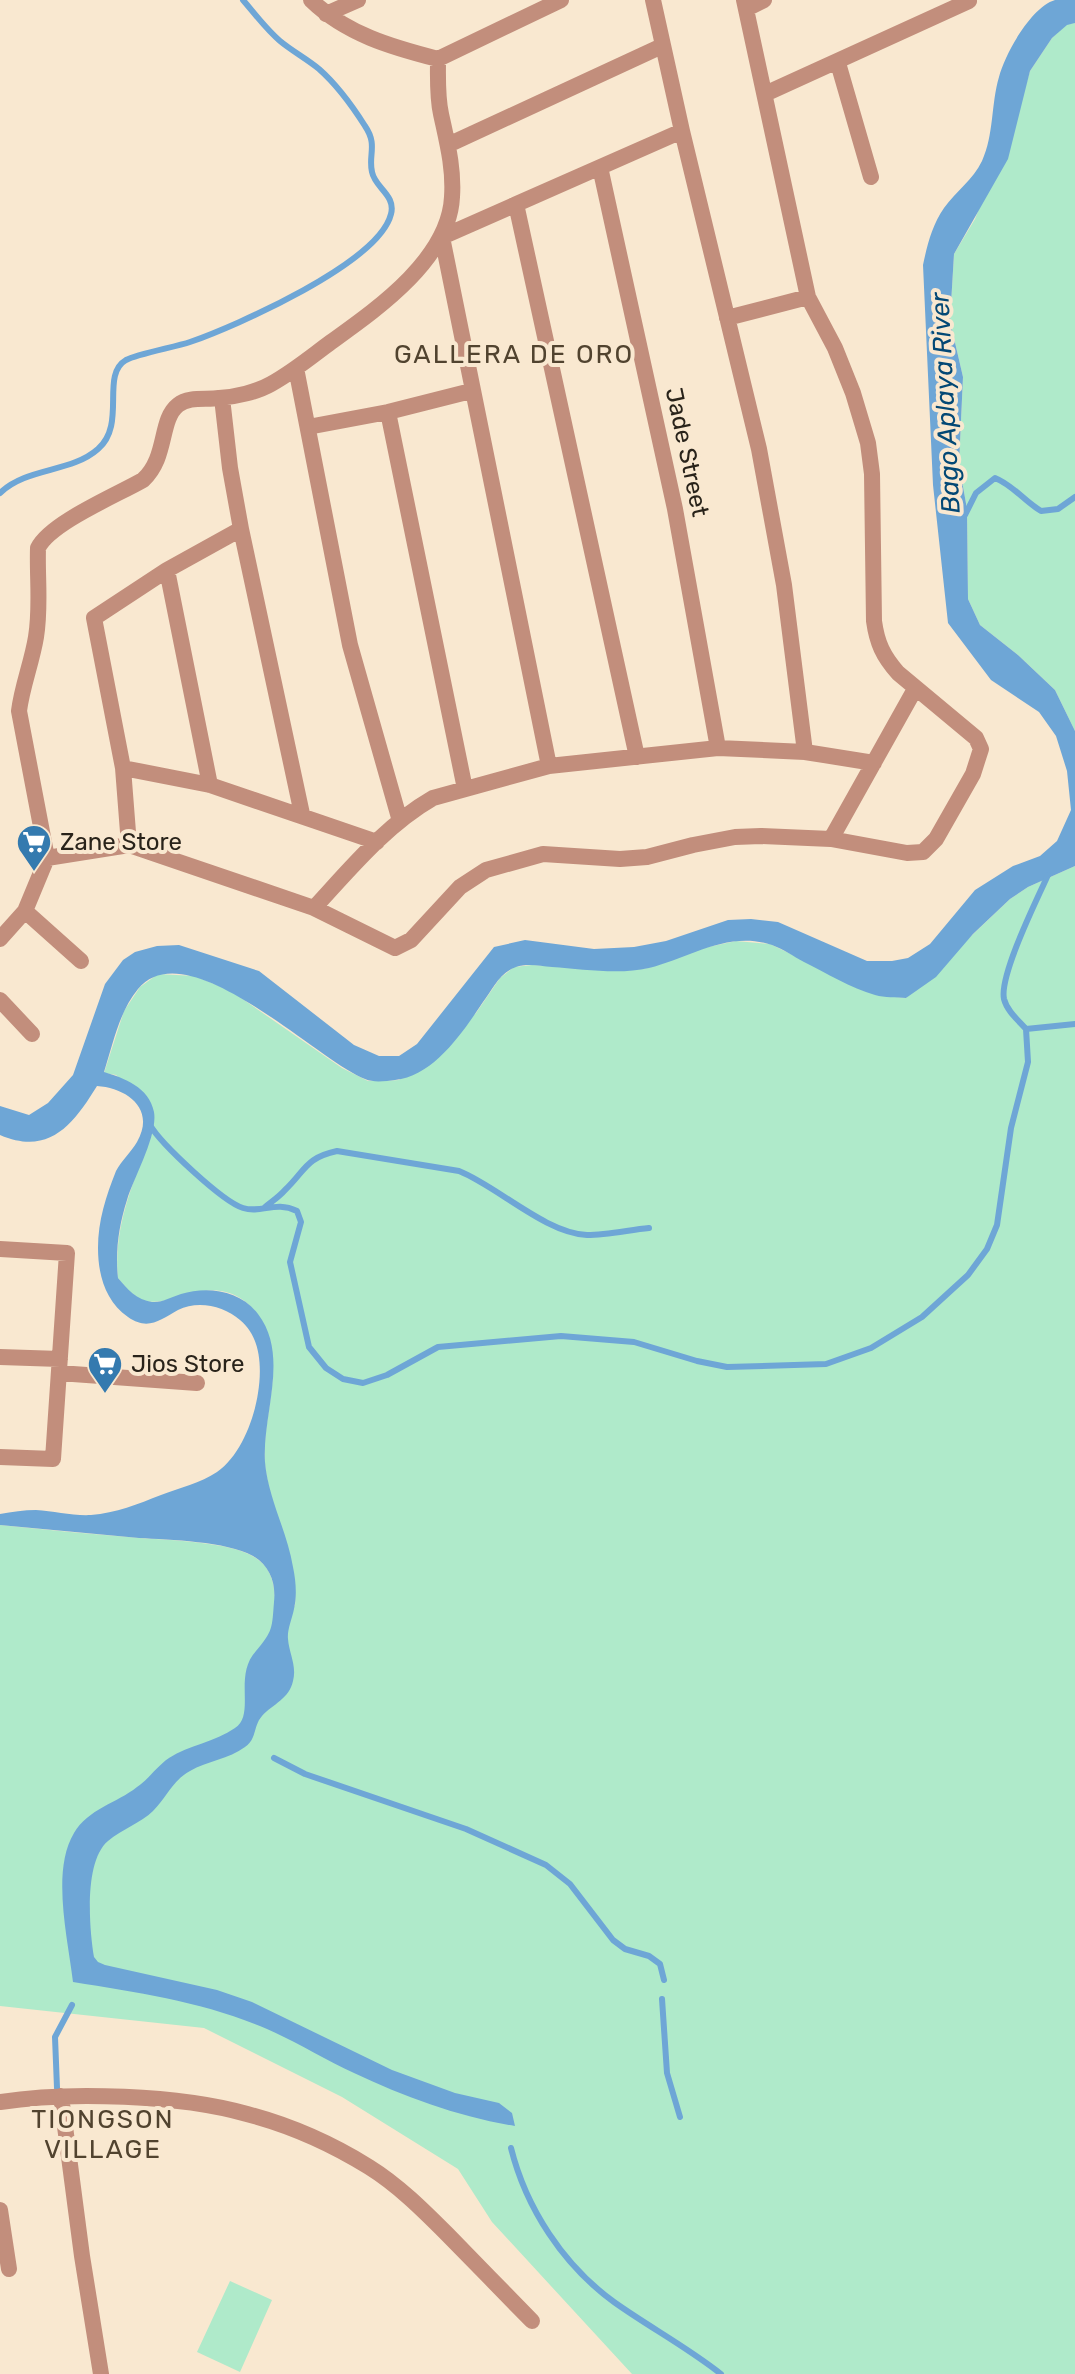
<svg xmlns="http://www.w3.org/2000/svg" width="1075" height="2374" font-family="Rubik,sans-serif">
  <rect width="100%" height="100%" fill="#f9e8d0"/>
  <path fill="#afeaca" d="M 1075,23 L 1075,731 L 1055,690 L 1018,655 L 980,625 L 968,599 L 967,509 L 959,464 L 963,377 L 950,321 L 954,254 L 975,219 L 1020,105 L 1030,71 L 1052,38 L 1067,24 Z
    M 1075,866 L 1075,2374 L 632,2374 L 492,2222 L 458,2169 L 342,2097 L 204,2028 L 0,2006 L 0,1525 C 47,1530 93,1534 140,1538 C 169,1540 231,1542 254,1557 C 270,1566 274,1581 275,1598 L 295,1606 C 298,1553 270,1513 265,1464 C 262,1428 277,1387 272,1354 C 269,1333 259,1309 240,1298 C 201,1275 169,1312 140,1299 C 131,1294 124,1286 118,1278 C 114,1239 125,1204 139,1167 C 145,1149 152,1132 154,1113 L 116,1075 L 104,1073 L 124,1011 L 140,987 L 158,974 L 195,976 L 231,991 L 342,1068 L 368,1081 L 382,1081 L 399,1080 L 476,1013 L 500,978 L 514,967 L 532,965 L 621,971 L 648,968 L 699,949 L 736,941 L 770,944 L 876,995 L 906,998 L 1010,899 L 1028,887 Z
    M 230,2281 L 272,2300 L 240,2372 L 197,2352 Z"/>
  <path fill="#6ea6d6" d="M 1055,0 L 1075,0 L 1075,23 L 1067,25 L 1052,38 L 1030,71 L 1008,159 L 954,254 L 950,321 L 963,377 L 959,464 L 967,509 L 968,599 L 980,625 L 1018,655 L 1055,690 L 1075,731 L 1075,866 L 1028,887 L 1010,899 L 973,934 L 936,977 L 906,998 C 896,997 885,998 875,995 C 851,988 826,973 804,962 C 793,956 783,949 772,945 C 728,930 689,958 649,968 C 619,975 582,969 552,967 C 540,966 527,963 516,967 C 500,972 492,990 483,1002 C 463,1032 434,1076 395,1080 C 386,1081 374,1083 365,1079 C 316,1060 187,929 138,989 C 119,1012 113,1044 104,1072 C 124,1078 149,1087 154,1112 C 158,1135 134,1177 127,1200 C 119,1225 115,1251 118,1278 C 127,1289 137,1300 152,1302 C 162,1303 171,1297 181,1294 C 207,1286 240,1290 258,1314 C 290,1356 262,1414 265,1462 C 268,1498 287,1531 293,1567 C 296,1581 297,1596 294,1609 C 292,1619 287,1630 288,1639 C 289,1653 297,1666 293,1681 C 289,1699 273,1704 262,1716 C 253,1726 257,1739 245,1747 C 229,1759 207,1761 190,1771 C 172,1781 167,1797 153,1811 C 141,1823 122,1829 108,1841 C 84,1861 89,1927 94,1957 L 98,1962 L 105,1965 L 217,1990 L 252,2002 L 392,2070 L 455,2093 L 499,2103 L 512,2113 L 515,2126 C 459,2117 405,2097 354,2073 C 325,2060 297,2042 267,2029 C 204,2002 141,1993 73,1982 C 68,1939 51,1871 74,1833 C 88,1809 117,1803 137,1787 C 149,1779 157,1766 169,1758 C 189,1745 215,1742 235,1728 C 256,1714 233,1676 256,1651 C 273,1631 272,1628 274,1602 C 276,1583 270,1566 253,1556 C 226,1541 170,1540 139,1538 C 93,1534 46,1529 0,1525 L 0,1514 C 12,1512 24,1510 36,1510 C 54,1511 73,1516 91,1515 C 116,1513 138,1504 161,1495 C 179,1488 201,1483 217,1472 C 240,1456 254,1420 258,1393 C 262,1368 261,1337 240,1320 C 224,1306 198,1300 178,1310 C 160,1320 148,1331 128,1317 C 105,1301 98,1274 98,1248 C 98,1221 106,1196 116,1171 C 122,1160 131,1152 137,1142 C 156,1109 127,1088 97,1086 C 73,1125 49,1156 0,1135 L 0,1106 L 29,1115 L 48,1103 L 73,1075 L 105,984 L 123,960 L 135,952 L 157,946 L 179,945 L 259,971 L 354,1045 L 379,1056 L 399,1056 L 417,1044 L 494,947 L 525,940 L 594,949 L 634,947 L 666,941 L 728,920 L 751,919 L 778,922 L 867,961 L 892,961 L 908,958 L 930,944 L 975,890 L 1013,866 L 1040,856 L 1057,841 L 1071,810 L 1067,771 L 1056,736 L 1039,712 L 991,680 L 948,623 L 933,485 L 923,265 C 927,246 932,225 944,208 C 956,191 973,180 982,161 C 994,135 991,104 999,77 C 1005,54 1031,7 1055,0 Z"/>
  <g fill="none" stroke-linecap="round" stroke-linejoin="round">
    <path stroke="#6ea6d6" stroke-width="6" d="M 0,493 C 27,467 71,473 98,449 C 127,424 100,375 126,360 C 137,354 175,347 190,342 C 236,326 379,263 391,214 C 396,195 375,188 372,172 C 368,155 378,145 365,126 C 353,107 336,84 319,69 C 307,59 292,51 280,41 C 266,29 255,14 243,0
      M 965,515 L 976,493 L 995,478 C 1013,485 1024,501 1041,511 L 1058,509 L 1075,497
      M 1026,1029 L 1075,1024
      M 150,1125 C 161,1144 223,1202 243,1208 C 262,1214 275,1200 297,1211 L 301,1222 L 290,1262 L 309,1347 L 326,1368 L 343,1379 L 363,1383 L 387,1375 L 438,1347 L 561,1336 L 634,1342 L 697,1361 L 727,1367 L 826,1364 L 871,1348 L 922,1317 L 968,1275 L 987,1249 L 997,1225 L 1011,1128 L 1028,1062 L 1026,1029 C 1018,1020 1007,1011 1004,999 C 999,976 1037,899 1048,875
      M 264,1208 C 271,1202 279,1197 285,1190 C 306,1170 305,1158 337,1151 L 459,1171 C 497,1186 545,1233 587,1235 C 607,1235 629,1230 649,1228
      M 274,1758 L 305,1774 L 466,1829 L 546,1865 L 570,1884 L 613,1940 L 625,1949 L 649,1956 L 660,1964 L 664,1980
      M 662,1999 L 667,2073 L 680,2117
      M 57,2088 L 55,2037 L 72,2005
      M 511,2148 C 526,2208 563,2265 614,2302 C 649,2327 687,2347 721,2374"/>
    <path stroke="#c28e7c" stroke-width="16" d="M 311,0 C 346,34 391,47 438,59 L 561,0
      M 653,0 L 682,131 L 759,449 L 784,585 L 805,752
      M 746,9 L 764,0
      M 326,14 L 358,0
      M 838,63 L 871,177
      M 765,94 L 969,1
      M 450,144 L 662,46
      M 600,167 L 675,509 L 718,748
      M 516,204 L 637,757
      M 442,237 L 549,766
      M 442,237 L 682,131
      M 727,318 L 808,297
      M 296,368 L 350,645 L 400,821
      M 222,398 L 230,468 L 241,529 L 302,814
      M 388,412 L 465,789
      M 308,427 L 388,412 L 471,391
      M 241,529 L 167,570 L 94,618 L 123,768 L 129,845 L 314,908 C 350,869 386,825 433,798 L 549,766 L 718,748 L 805,752 L 874,763
      M 167,570 L 210,785
      M 123,768 L 210,785 L 377,842
      M 831,839 L 915,689
      M 47,858 L 129,845
      M 314,908 L 395,948 L 411,940 L 460,887 L 486,870 L 543,854 L 620,859 L 647,857 L 693,845 L 735,837 L 761,836 L 831,839 L 907,853 L 923,852 L 936,839 L 973,774 L 981,749 L 976,738 L 898,673 C 883,656 877,643 874,621 L 872,474 L 868,443 L 853,393 L 835,348 L 808,297 L 744,0
      M 25,911 L 81,961
      M 0,939 L 25,911 L 47,858 L 19,711 C 22,686 32,662 36,637 C 41,607 37,578 38,548 C 50,523 117,495 143,480 C 168,457 159,420 178,405 C 189,396 206,400 219,398 C 235,397 257,392 271,384 C 293,372 312,356 331,342 C 377,309 449,259 452,197 C 454,168 447,142 441,114 C 437,96 438,77 438,59
      M 0,1000 L 32,1034
      M 0,1249 L 67,1253 L 53,1459 L 0,1457
      M 0,1357 L 60,1359
      M 59,1373 L 197,1383
      M 61,2096 L 82,2256 L 101,2374
      M 0,2102 C 69,2091 180,2095 247,2114 C 289,2125 332,2144 369,2167 C 398,2185 423,2210 447,2234 C 475,2263 504,2292 532,2321
      M 0,2210 L 9,2269"/>
  </g>
  <defs>
    <g id="supermarket-pin" transform="scale(1.8)"><path d="M0 17L-7.5 6A9.5 9.5 0 1 1 7.5 6Z" fill="#347aaf" stroke="#f9e8d0"/><path d="M-6-5.5h2.5l.6 2H6L4.5 2H-2.5L-4.4-4H-6ZM-1.5 3.2a1.3 1.3 0 1 0 .1 0ZM3 3.2a1.3 1.3 0 1 0 .1 0Z" fill="#fff"/></g>
  </defs>
  <g fill-rule="evenodd">
    <use href="#supermarket-pin" x="34" y="842"/>
    <use href="#supermarket-pin" x="105" y="1364"/>
  </g>
  <g text-anchor="middle" stroke-width="8" stroke-linejoin="round" paint-order="stroke">
    <g font-size="24" fill="#29231a" stroke="#f9e8d0">
      <text transform="translate(687 452) rotate(78)" y="8">Jade Street</text>
    </g>
    <g font-size="24" fill="#29231a" stroke="#f9e8d0" text-anchor="start">
      <text x="60" y="850">Zane Store</text>
      <text x="131" y="1372">Jios Store</text>
    </g>
    <g font-size="26" letter-spacing="2" fill="#51432f" stroke="#f9e8d0">
      <text x="514" y="363">GALLERA DE ORO</text>
      <text x="103" y="2128">TIONGSON<tspan x="103" dy="30">VILLAGE</tspan></text>
    </g>
    <g font-size="26" font-style="italic" fill="#034875" stroke="#f9e8d0">
      <text transform="translate(945 403) rotate(-93)" y="9">Bago Aplaya River</text>
    </g>
  </g>
</svg>
